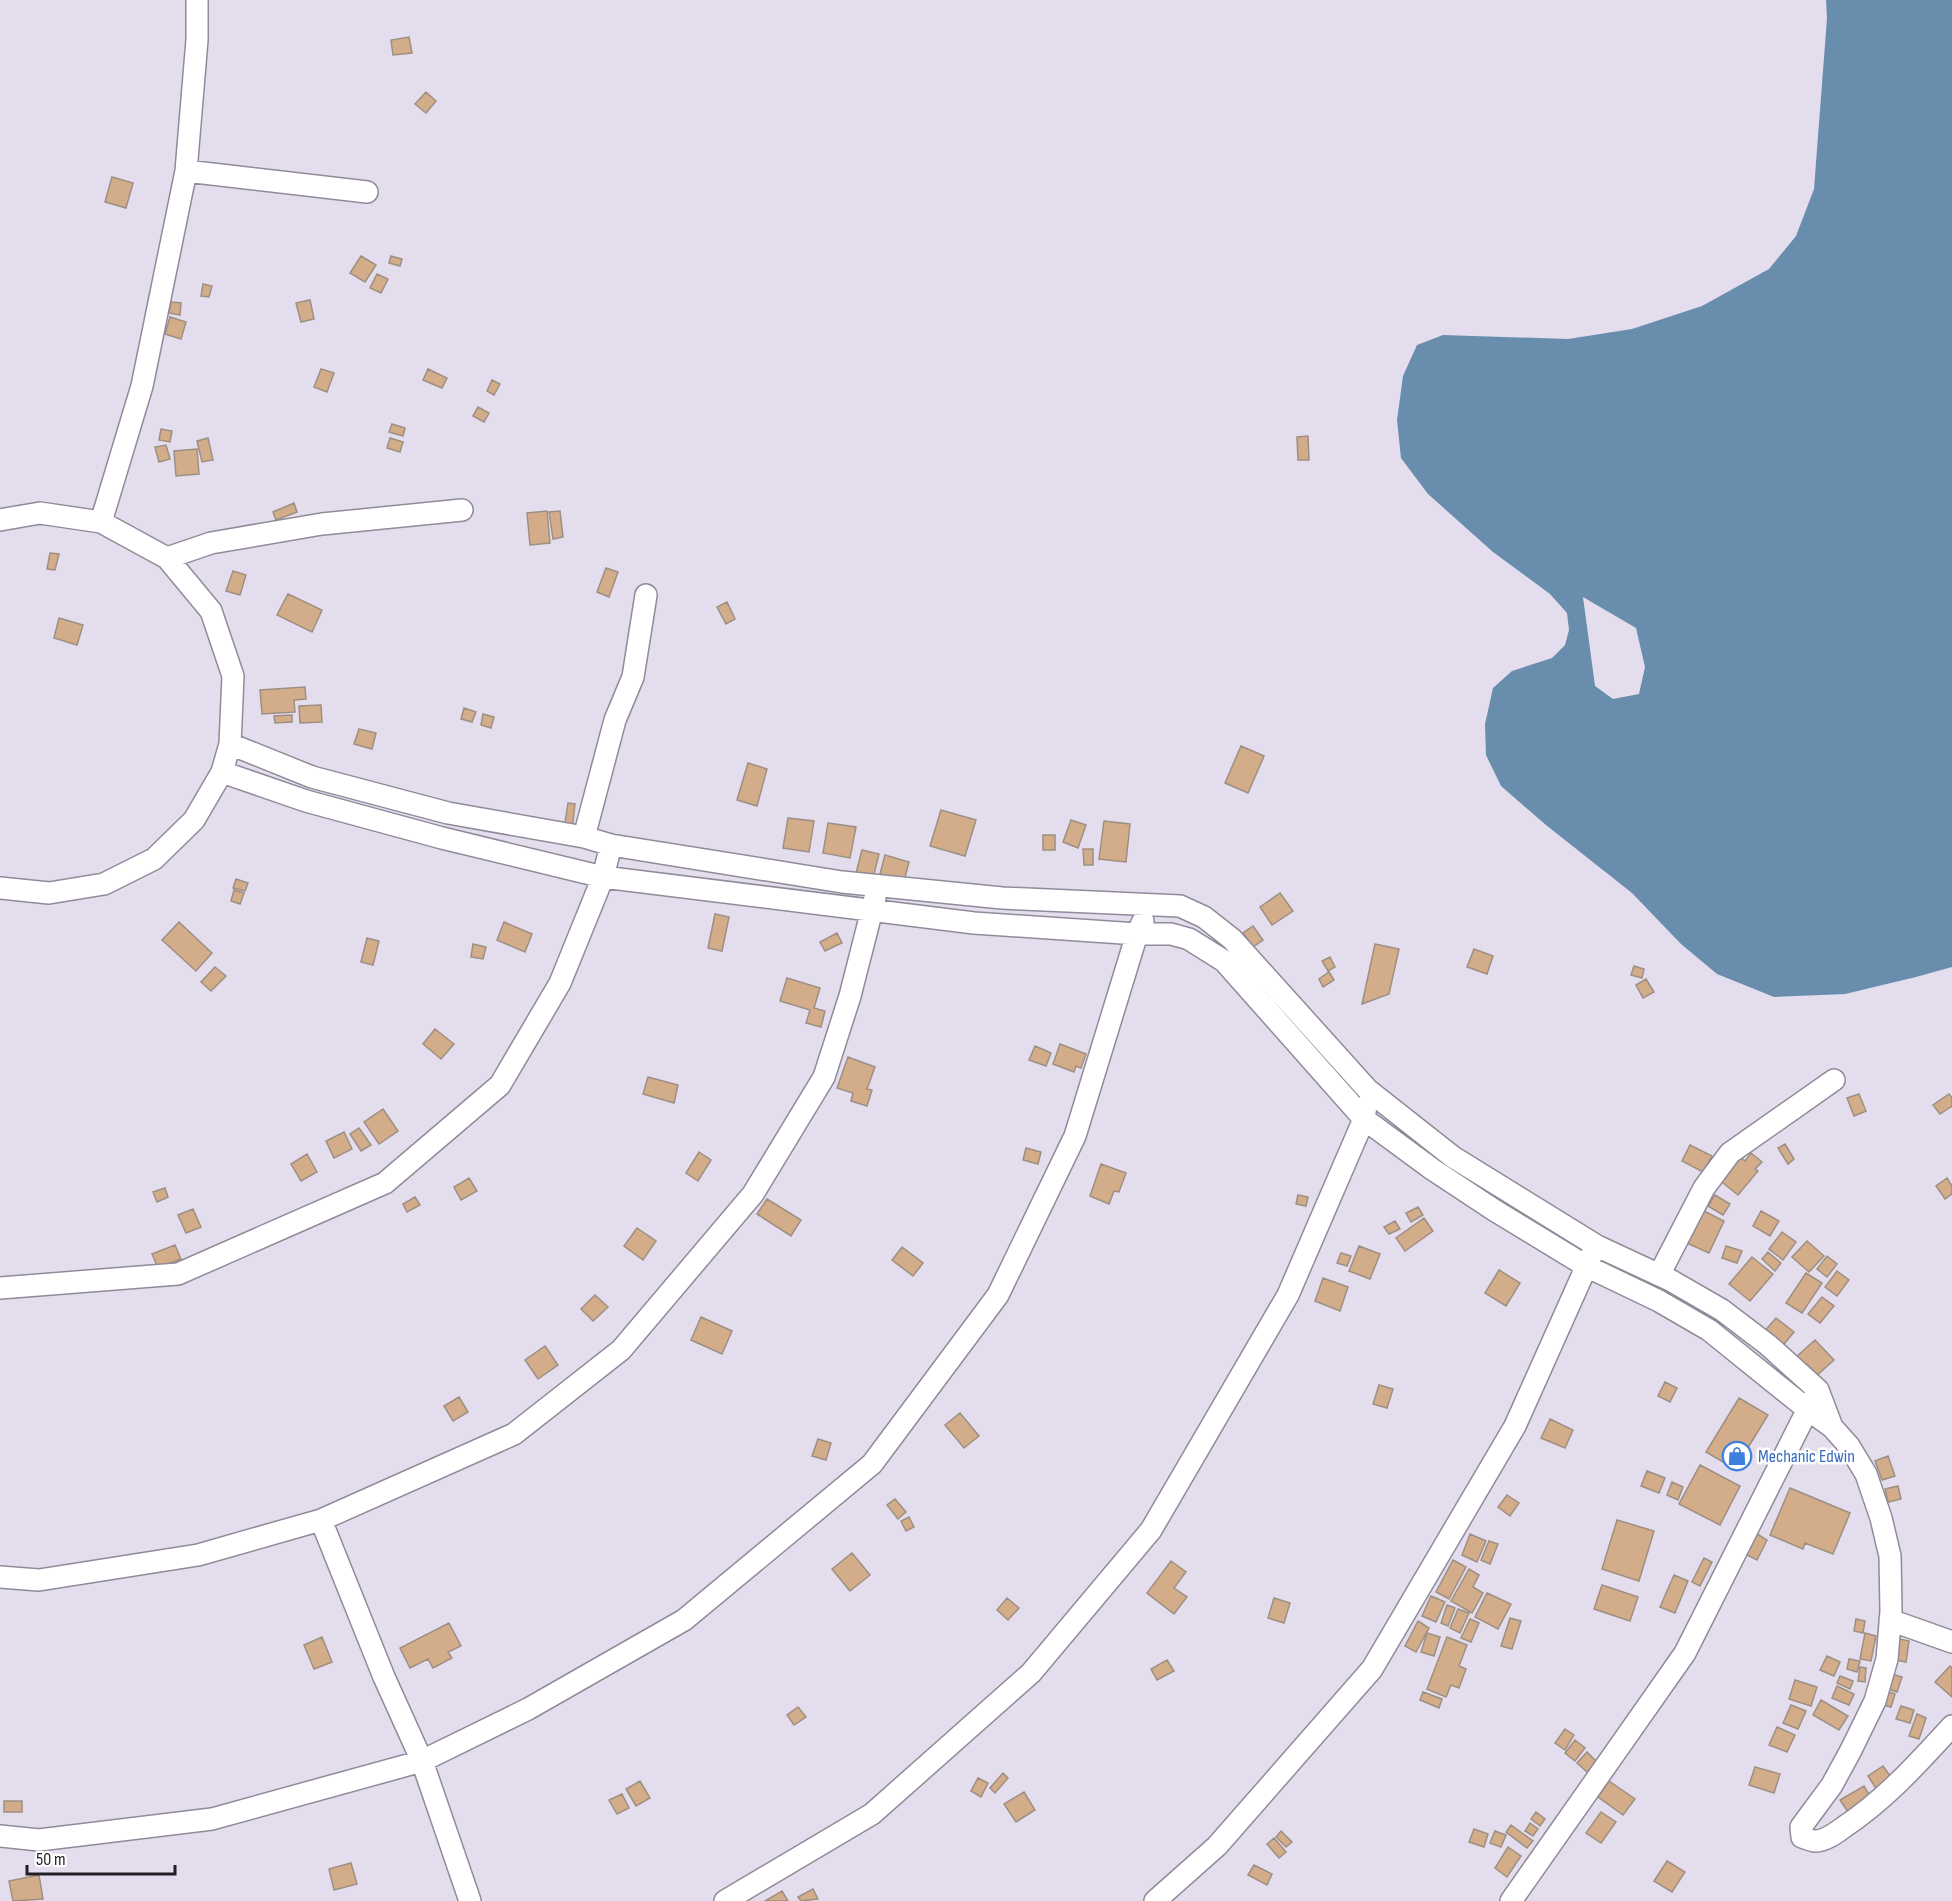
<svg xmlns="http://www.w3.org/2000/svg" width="1952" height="1901" font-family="'Sofia Sans Condensed',sans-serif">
  <rect width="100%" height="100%" fill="#e4ddee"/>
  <path fill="#688dad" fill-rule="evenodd" d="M 1826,0 L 1952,0 L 1952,967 L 1916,977 L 1845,994 L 1774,997 L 1717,974 L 1681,944 L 1632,893 L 1546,825 L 1501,786 L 1486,755 L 1485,724 L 1493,688 L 1512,671 L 1552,658 L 1565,645 L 1569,630 L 1567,613 L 1550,594 L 1493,552 L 1428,494 L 1401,458 L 1397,420 L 1403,376 L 1417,345 L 1443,335 L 1568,339 L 1632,329 L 1702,306 L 1769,269 L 1796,236 L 1814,189 L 1827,18 ZM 1583,597 L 1636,628 L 1645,667 L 1639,694 L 1613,699 L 1595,686 Z"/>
  <path fill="#d3ad8a" stroke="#9d8f82" stroke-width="1.5" d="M 409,37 L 412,53 L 393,55 L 391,40 Z
    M 426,92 L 436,101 L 426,113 L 415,104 Z
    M 112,177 L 133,183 L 126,208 L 105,202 Z
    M 361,256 L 376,265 L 365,282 L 350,273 Z
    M 391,256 L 402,259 L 400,266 L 389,263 Z
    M 377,274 L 388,279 L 381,293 L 370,288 Z
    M 203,284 L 212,286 L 209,297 L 201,296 Z
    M 310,300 L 314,319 L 301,322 L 296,303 Z
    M 171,302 L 181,303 L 180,315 L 169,313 Z
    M 170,317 L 186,322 L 181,339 L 165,334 Z
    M 321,369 L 334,373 L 327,392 L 314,387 Z
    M 428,369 L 447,378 L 442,388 L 423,380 Z
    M 492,380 L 500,384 L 494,395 L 487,391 Z
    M 478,407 L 489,413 L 484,422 L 473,416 Z
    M 392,424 L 405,428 L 403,436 L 389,432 Z
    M 161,429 L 172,431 L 170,442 L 159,440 Z
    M 1308,436 L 1309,460 L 1298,460 L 1297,437 Z
    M 208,438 L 213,460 L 202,462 L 197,441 Z
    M 390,438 L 403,442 L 400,452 L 387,448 Z
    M 166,445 L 170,459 L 159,462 L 155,447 Z
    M 197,449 L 199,474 L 176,476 L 174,451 Z
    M 294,503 L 297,512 L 276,520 L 273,512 Z
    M 547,511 L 550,543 L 530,545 L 527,513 Z
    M 560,511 L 563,537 L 553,539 L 549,512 Z
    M 50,553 L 59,554 L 55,570 L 47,569 Z
    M 606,568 L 618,572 L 609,597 L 597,592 Z
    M 233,571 L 246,575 L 240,595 L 226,591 Z
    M 288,594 L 322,610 L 312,632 L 277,615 Z
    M 727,602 L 735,619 L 726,624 L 717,607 Z
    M 59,618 L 83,625 L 77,645 L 54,638 Z
    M 305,687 L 306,699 L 294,700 L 295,712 L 262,714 L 260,690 Z
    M 321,705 L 322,722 L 300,723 L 299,706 Z
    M 464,708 L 476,712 L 472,722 L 461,719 Z
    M 483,714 L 494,717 L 491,728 L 481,725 Z
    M 292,715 L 292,722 L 275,723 L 274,716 Z
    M 359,729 L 376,733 L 372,749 L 354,744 Z
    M 1241,746 L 1264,756 L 1248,793 L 1225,783 Z
    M 748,763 L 767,769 L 757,806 L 737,800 Z
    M 568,803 L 575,804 L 572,830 L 564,829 Z
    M 941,810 L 976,820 L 965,856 L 930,846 Z
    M 788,818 L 814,821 L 809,852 L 783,848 Z
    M 1071,820 L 1086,825 L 1078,848 L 1063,842 Z
    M 1104,821 L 1130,824 L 1126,862 L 1099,859 Z
    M 828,823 L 856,827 L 850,858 L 823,853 Z
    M 1043,835 L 1055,835 L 1055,850 L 1043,850 Z
    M 1083,849 L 1093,849 L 1093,865 L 1084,865 Z
    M 862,850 L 879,854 L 872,882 L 855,877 Z
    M 885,855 L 909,862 L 904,881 L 880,874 Z
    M 236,879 L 248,883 L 245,891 L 233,888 Z
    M 234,890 L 244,893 L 240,904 L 231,901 Z
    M 1280,893 L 1293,911 L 1272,925 L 1260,907 Z
    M 715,914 L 729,917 L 722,951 L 708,948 Z
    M 179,922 L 212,953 L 196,971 L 162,940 Z
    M 504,922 L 532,934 L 525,952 L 497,940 Z
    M 1253,926 L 1263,940 L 1253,947 L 1243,933 Z
    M 837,933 L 842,943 L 825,951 L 820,942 Z
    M 367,938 L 379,941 L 373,965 L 361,962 Z
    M 473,944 L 486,947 L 483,959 L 471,957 Z
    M 1375,944 L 1399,949 L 1389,994 L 1362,1004 Z
    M 1474,949 L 1493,956 L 1487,974 L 1467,967 Z
    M 1330,957 L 1335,967 L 1328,971 L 1322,961 Z
    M 1634,966 L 1644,969 L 1642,978 L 1631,975 Z
    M 215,967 L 226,976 L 211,991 L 201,982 Z
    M 1329,972 L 1334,980 L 1323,987 L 1319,979 Z
    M 787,978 L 820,988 L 814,1008 L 825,1011 L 821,1027 L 806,1023 L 810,1010 L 780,1001 Z
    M 1646,979 L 1654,992 L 1643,998 L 1636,985 Z
    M 435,1029 L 454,1044 L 441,1059 L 423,1044 Z
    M 1060,1044 L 1086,1054 L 1081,1068 L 1076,1066 L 1074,1072 L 1053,1064 Z
    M 1035,1046 L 1051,1053 L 1046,1066 L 1029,1060 Z
    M 848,1057 L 875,1067 L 867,1089 L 872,1090 L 867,1106 L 851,1101 L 853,1093 L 837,1088 Z
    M 648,1077 L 678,1085 L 674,1103 L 643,1094 Z
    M 1859,1094 L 1866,1111 L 1854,1116 L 1847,1098 Z
    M 1949,1094 L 1952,1098 L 1952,1106 L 1940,1114 L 1933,1105 Z
    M 383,1109 L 398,1131 L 379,1144 L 364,1122 Z
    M 359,1128 L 371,1145 L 361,1151 L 350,1134 Z
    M 344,1132 L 352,1149 L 334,1158 L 326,1141 Z
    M 1785,1144 L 1794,1159 L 1788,1164 L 1778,1148 Z
    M 1690,1145 L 1712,1156 L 1703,1172 L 1682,1161 Z
    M 1026,1148 L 1041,1152 L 1038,1164 L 1023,1160 Z
    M 699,1152 L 711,1160 L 698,1181 L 686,1173 Z
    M 1751,1153 L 1762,1162 L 1755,1169 L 1758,1171 L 1738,1195 L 1718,1179 L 1738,1155 L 1745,1161 Z
    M 307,1154 L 317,1172 L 301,1181 L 291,1164 Z
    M 1101,1164 L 1126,1173 L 1119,1192 L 1114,1191 L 1109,1204 L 1090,1196 Z
    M 469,1178 L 477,1191 L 461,1200 L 454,1187 Z
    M 1947,1178 L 1952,1186 L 1952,1194 L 1945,1199 L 1936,1186 Z
    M 165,1188 L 168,1197 L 157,1202 L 153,1192 Z
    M 1298,1195 L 1308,1197 L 1306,1206 L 1296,1204 Z
    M 1715,1195 L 1730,1204 L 1723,1215 L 1708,1206 Z
    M 415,1197 L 420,1205 L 407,1212 L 403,1204 Z
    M 767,1199 L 801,1220 L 791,1236 L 757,1214 Z
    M 1418,1207 L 1423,1215 L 1411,1222 L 1406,1213 Z
    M 1698,1208 L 1724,1221 L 1709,1253 L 1682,1241 Z
    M 193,1209 L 201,1227 L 186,1233 L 178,1215 Z
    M 1761,1211 L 1779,1221 L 1770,1236 L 1753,1226 Z
    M 1424,1218 L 1433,1231 L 1405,1251 L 1396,1238 Z
    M 1395,1221 L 1400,1229 L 1389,1234 L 1384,1227 Z
    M 637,1228 L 656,1241 L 643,1260 L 624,1246 Z
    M 1782,1232 L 1796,1242 L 1783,1260 L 1769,1249 Z
    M 1807,1241 L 1824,1256 L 1809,1272 L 1792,1257 Z
    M 175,1245 L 181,1259 L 158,1268 L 152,1254 Z
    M 1359,1246 L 1380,1254 L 1370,1279 L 1349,1271 Z
    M 1726,1246 L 1742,1251 L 1737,1263 L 1722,1258 Z
    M 902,1247 L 923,1263 L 913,1276 L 892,1260 Z
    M 1768,1252 L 1781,1263 L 1775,1271 L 1762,1259 Z
    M 1341,1253 L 1351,1256 L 1347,1266 L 1337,1263 Z
    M 1827,1256 L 1837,1264 L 1827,1277 L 1817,1269 Z
    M 1752,1257 L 1773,1274 L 1750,1301 L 1729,1284 Z
    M 1499,1270 L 1520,1283 L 1506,1306 L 1485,1293 Z
    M 1837,1271 L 1849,1280 L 1837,1296 L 1825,1287 Z
    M 1806,1273 L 1822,1283 L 1802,1313 L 1786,1303 Z
    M 1323,1278 L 1348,1287 L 1340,1311 L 1315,1301 Z
    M 595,1295 L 608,1307 L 593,1321 L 581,1309 Z
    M 1822,1297 L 1834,1306 L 1820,1323 L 1808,1314 Z
    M 701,1317 L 732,1331 L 722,1354 L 691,1340 Z
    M 1776,1318 L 1794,1332 L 1780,1349 L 1762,1334 Z
    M 1815,1340 L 1834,1360 L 1814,1378 L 1795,1358 Z
    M 545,1346 L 558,1365 L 538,1379 L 525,1360 Z
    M 1665,1382 L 1677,1388 L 1670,1402 L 1658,1396 Z
    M 1379,1385 L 1393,1389 L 1387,1408 L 1373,1404 Z
    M 459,1397 L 468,1412 L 453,1421 L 444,1406 Z
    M 1739,1398 L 1768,1415 L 1735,1469 L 1706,1452 Z
    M 960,1413 L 979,1436 L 964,1448 L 945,1425 Z
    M 1550,1419 L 1573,1430 L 1565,1448 L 1541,1438 Z
    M 818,1439 L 831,1443 L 826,1460 L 812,1456 Z
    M 1888,1456 L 1895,1476 L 1882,1480 L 1875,1461 Z
    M 1700,1465 L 1740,1486 L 1720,1525 L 1679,1504 Z
    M 1647,1471 L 1665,1478 L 1659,1493 L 1641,1486 Z
    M 1672,1482 L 1683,1487 L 1678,1500 L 1667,1495 Z
    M 1898,1486 L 1901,1499 L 1888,1502 L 1885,1489 Z
    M 1790,1488 L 1850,1513 L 1833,1554 L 1805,1543 L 1803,1549 L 1770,1535 Z
    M 1507,1495 L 1519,1503 L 1510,1516 L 1498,1507 Z
    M 895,1499 L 906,1512 L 898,1519 L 887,1505 Z
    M 909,1517 L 914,1527 L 906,1531 L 901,1521 Z
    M 1617,1520 L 1654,1531 L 1639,1581 L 1602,1569 Z
    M 1754,1532 L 1767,1540 L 1757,1560 L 1743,1553 Z
    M 1470,1534 L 1486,1541 L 1477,1562 L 1462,1555 Z
    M 1489,1541 L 1498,1544 L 1490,1564 L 1481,1560 Z
    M 852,1553 L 870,1575 L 850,1591 L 832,1569 Z
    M 1704,1558 L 1712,1562 L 1700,1586 L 1692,1582 Z
    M 1453,1560 L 1466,1567 L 1449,1599 L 1436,1592 Z
    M 1171,1561 L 1186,1572 L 1174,1588 L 1187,1597 L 1174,1614 L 1147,1593 Z
    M 1469,1569 L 1479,1575 L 1473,1587 L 1483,1593 L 1472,1613 L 1451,1601 Z
    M 1674,1575 L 1688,1581 L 1675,1613 L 1660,1607 Z
    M 1602,1585 L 1638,1597 L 1630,1621 L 1594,1609 Z
    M 1487,1593 L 1511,1604 L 1498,1629 L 1475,1617 Z
    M 1431,1596 L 1445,1602 L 1436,1622 L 1422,1616 Z
    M 1007,1598 L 1019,1608 L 1008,1620 L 997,1610 Z
    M 1274,1598 L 1290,1603 L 1284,1623 L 1268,1618 Z
    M 1447,1605 L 1455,1608 L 1448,1626 L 1441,1623 Z
    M 1458,1609 L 1469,1613 L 1460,1633 L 1450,1628 Z
    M 1510,1618 L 1521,1621 L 1512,1649 L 1501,1646 Z
    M 1470,1619 L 1479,1623 L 1471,1642 L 1461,1638 Z
    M 1856,1619 L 1865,1621 L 1863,1633 L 1854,1631 Z
    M 1418,1621 L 1429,1628 L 1416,1652 L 1405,1646 Z
    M 449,1623 L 461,1646 L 448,1652 L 452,1658 L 433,1668 L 428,1659 L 410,1668 L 400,1648 Z
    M 1427,1633 L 1440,1637 L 1434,1656 L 1421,1652 Z
    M 1865,1633 L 1876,1636 L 1871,1661 L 1860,1659 Z
    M 322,1637 L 332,1662 L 314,1669 L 304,1645 Z
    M 1447,1637 L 1467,1645 L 1459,1666 L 1466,1669 L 1459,1688 L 1451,1685 L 1446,1697 L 1427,1689 Z
    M 1895,1638 L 1909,1641 L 1906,1662 L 1891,1659 Z
    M 1827,1656 L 1840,1662 L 1834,1676 L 1820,1670 Z
    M 1849,1659 L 1860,1661 L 1857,1672 L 1847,1669 Z
    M 1167,1660 L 1174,1671 L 1157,1680 L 1151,1669 Z
    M 1950,1666 L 1952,1668 L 1952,1697 L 1935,1682 Z
    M 1860,1667 L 1866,1668 L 1865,1682 L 1858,1681 Z
    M 1888,1673 L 1902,1677 L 1897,1692 L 1883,1687 Z
    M 1840,1676 L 1853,1681 L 1850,1689 L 1837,1683 Z
    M 1795,1680 L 1817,1687 L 1811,1706 L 1789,1699 Z
    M 1837,1686 L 1854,1694 L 1849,1705 L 1832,1698 Z
    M 1884,1690 L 1895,1694 L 1891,1707 L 1880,1704 Z
    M 1423,1692 L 1442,1699 L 1439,1708 L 1420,1700 Z
    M 1821,1700 L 1848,1716 L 1839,1730 L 1813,1715 Z
    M 1791,1705 L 1806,1711 L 1798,1729 L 1783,1723 Z
    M 1901,1706 L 1914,1710 L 1910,1723 L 1896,1719 Z
    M 798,1707 L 806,1717 L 794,1725 L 787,1715 Z
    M 1917,1714 L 1926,1718 L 1919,1739 L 1909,1736 Z
    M 1777,1727 L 1795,1735 L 1787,1752 L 1769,1745 Z
    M 1565,1729 L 1574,1735 L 1565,1750 L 1555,1743 Z
    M 1575,1740 L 1585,1748 L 1575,1761 L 1565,1753 Z
    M 1587,1752 L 1597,1762 L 1587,1772 L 1577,1763 Z
    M 1883,1766 L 1893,1780 L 1877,1790 L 1868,1776 Z
    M 1755,1767 L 1780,1774 L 1774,1793 L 1749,1785 Z
    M 1003,1773 L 1008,1778 L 995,1793 L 990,1788 Z
    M 978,1778 L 988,1783 L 981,1797 L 971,1791 Z
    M 640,1781 L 650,1798 L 636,1806 L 626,1789 Z
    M 1609,1781 L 1635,1799 L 1623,1815 L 1598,1797 Z
    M 1864,1786 L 1871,1798 L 1848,1812 L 1840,1800 Z
    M 1024,1792 L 1035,1810 L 1016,1822 L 1004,1804 Z
    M 622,1794 L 629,1808 L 617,1814 L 609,1800 Z
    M 4,1801 L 22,1801 L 22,1812 L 4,1812 Z
    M 1536,1812 L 1545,1819 L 1540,1826 L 1531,1819 Z
    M 1601,1812 L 1616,1822 L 1601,1843 L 1586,1833 Z
    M 1530,1823 L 1538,1829 L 1533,1836 L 1525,1831 Z
    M 1511,1825 L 1533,1841 L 1527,1848 L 1506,1832 Z
    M 1474,1829 L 1488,1834 L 1484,1847 L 1469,1842 Z
    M 1281,1831 L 1292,1842 L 1286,1847 L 1276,1837 Z
    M 1495,1831 L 1506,1835 L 1501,1847 L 1490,1843 Z
    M 1274,1838 L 1286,1852 L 1279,1858 L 1267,1844 Z
    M 1508,1847 L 1521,1856 L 1507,1877 L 1495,1868 Z
    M 1667,1861 L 1685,1872 L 1672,1892 L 1654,1881 Z
    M 351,1863 L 357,1884 L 334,1890 L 329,1869 Z
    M 1254,1865 L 1272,1874 L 1267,1885 L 1248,1875 Z
    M 39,1875 L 43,1899 L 13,1901 L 9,1881 Z
    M 813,1889 L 818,1899 L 801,1901 L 798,1897 Z
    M 782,1891 L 788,1901 L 765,1901 Z"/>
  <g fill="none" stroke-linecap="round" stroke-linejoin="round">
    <g stroke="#908a9a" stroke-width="24">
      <path id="street" d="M 186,171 L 367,192
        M 0,520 L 40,513 L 101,522 L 167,558 L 211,611 L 233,676 L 230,744 L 222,772 L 194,820 L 154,859 L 104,884 L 49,893 L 0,888
        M 101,522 L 142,386 L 186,171 L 197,40 L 197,0
        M 167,558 L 211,543 L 322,524 L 462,510
        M 230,744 L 312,777 L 448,813 L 584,837 L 611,845 L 842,882 L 1002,898 L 1180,906 L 1204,917 L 1232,939 L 1368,1090 L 1453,1157 L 1597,1246 L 1670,1280 L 1722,1310 L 1768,1345 L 1818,1390 L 1832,1427
        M 222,772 L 306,801 L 442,838 L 603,877 L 974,923 L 1137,934 L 1171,934 L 1189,939 L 1224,961 L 1364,1119 L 1432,1169 L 1494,1210 L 1586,1266 L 1659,1301 L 1709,1330 L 1807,1409 L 1832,1427 L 1849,1446 L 1866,1474 L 1881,1518 L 1890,1556 L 1891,1611 L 1887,1659 L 1875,1701 L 1851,1750 L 1832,1785 L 1801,1827 L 1802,1837 C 1806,1838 1811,1841 1815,1841 C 1825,1841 1836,1833 1844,1827 C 1886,1799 1918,1763 1952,1726
        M 584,837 L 615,720 L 633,677 L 646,595
        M 1659,1275 L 1704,1188 L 1730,1153 L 1834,1080
        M 0,1288 L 178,1274 L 385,1183 L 500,1085 L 560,983 L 603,877 L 611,845
        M 321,1520 L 384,1677 L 422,1761 L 470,1901
        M 0,1577 L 39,1580 L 198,1555 L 321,1520 L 514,1434 L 621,1350 L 753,1194 L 824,1077 L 850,996 L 875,898
        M 1890,1620 L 1952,1642
        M 0,1836 L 39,1840 L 212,1819 L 422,1761 L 528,1709 L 684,1620 L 872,1464 L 998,1295 L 1075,1136 L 1137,934 L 1143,921
        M 725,1901 L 872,1814 L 1031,1673 L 1151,1530 L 1288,1295 L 1364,1119 L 1366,1106
        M 1155,1901 L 1217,1846 L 1372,1669 L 1515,1426 L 1592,1254
        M 1511,1901 L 1685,1653 L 1813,1399"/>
    </g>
    <use href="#street" stroke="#fff" stroke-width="21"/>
  </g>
  <defs>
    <g id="shop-ring" transform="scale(1.5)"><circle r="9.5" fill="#fff" stroke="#3f7fe0" stroke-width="1.5"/><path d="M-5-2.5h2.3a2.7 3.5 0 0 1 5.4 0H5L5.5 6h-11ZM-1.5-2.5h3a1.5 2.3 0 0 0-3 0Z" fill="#3f7fe0"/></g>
  </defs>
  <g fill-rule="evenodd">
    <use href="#shop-ring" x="1737" y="1456"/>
  </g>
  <g text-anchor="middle" stroke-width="5" stroke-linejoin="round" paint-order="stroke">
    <g font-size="18" fill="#366cbe" stroke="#fff" text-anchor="start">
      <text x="1758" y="1462">Mechanic Edwin</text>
    </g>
  </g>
  <path d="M27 1865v9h148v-9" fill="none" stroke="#211e25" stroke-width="3"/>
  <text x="36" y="1865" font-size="18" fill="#211e25" stroke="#ffffff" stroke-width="4.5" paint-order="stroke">50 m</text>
</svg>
